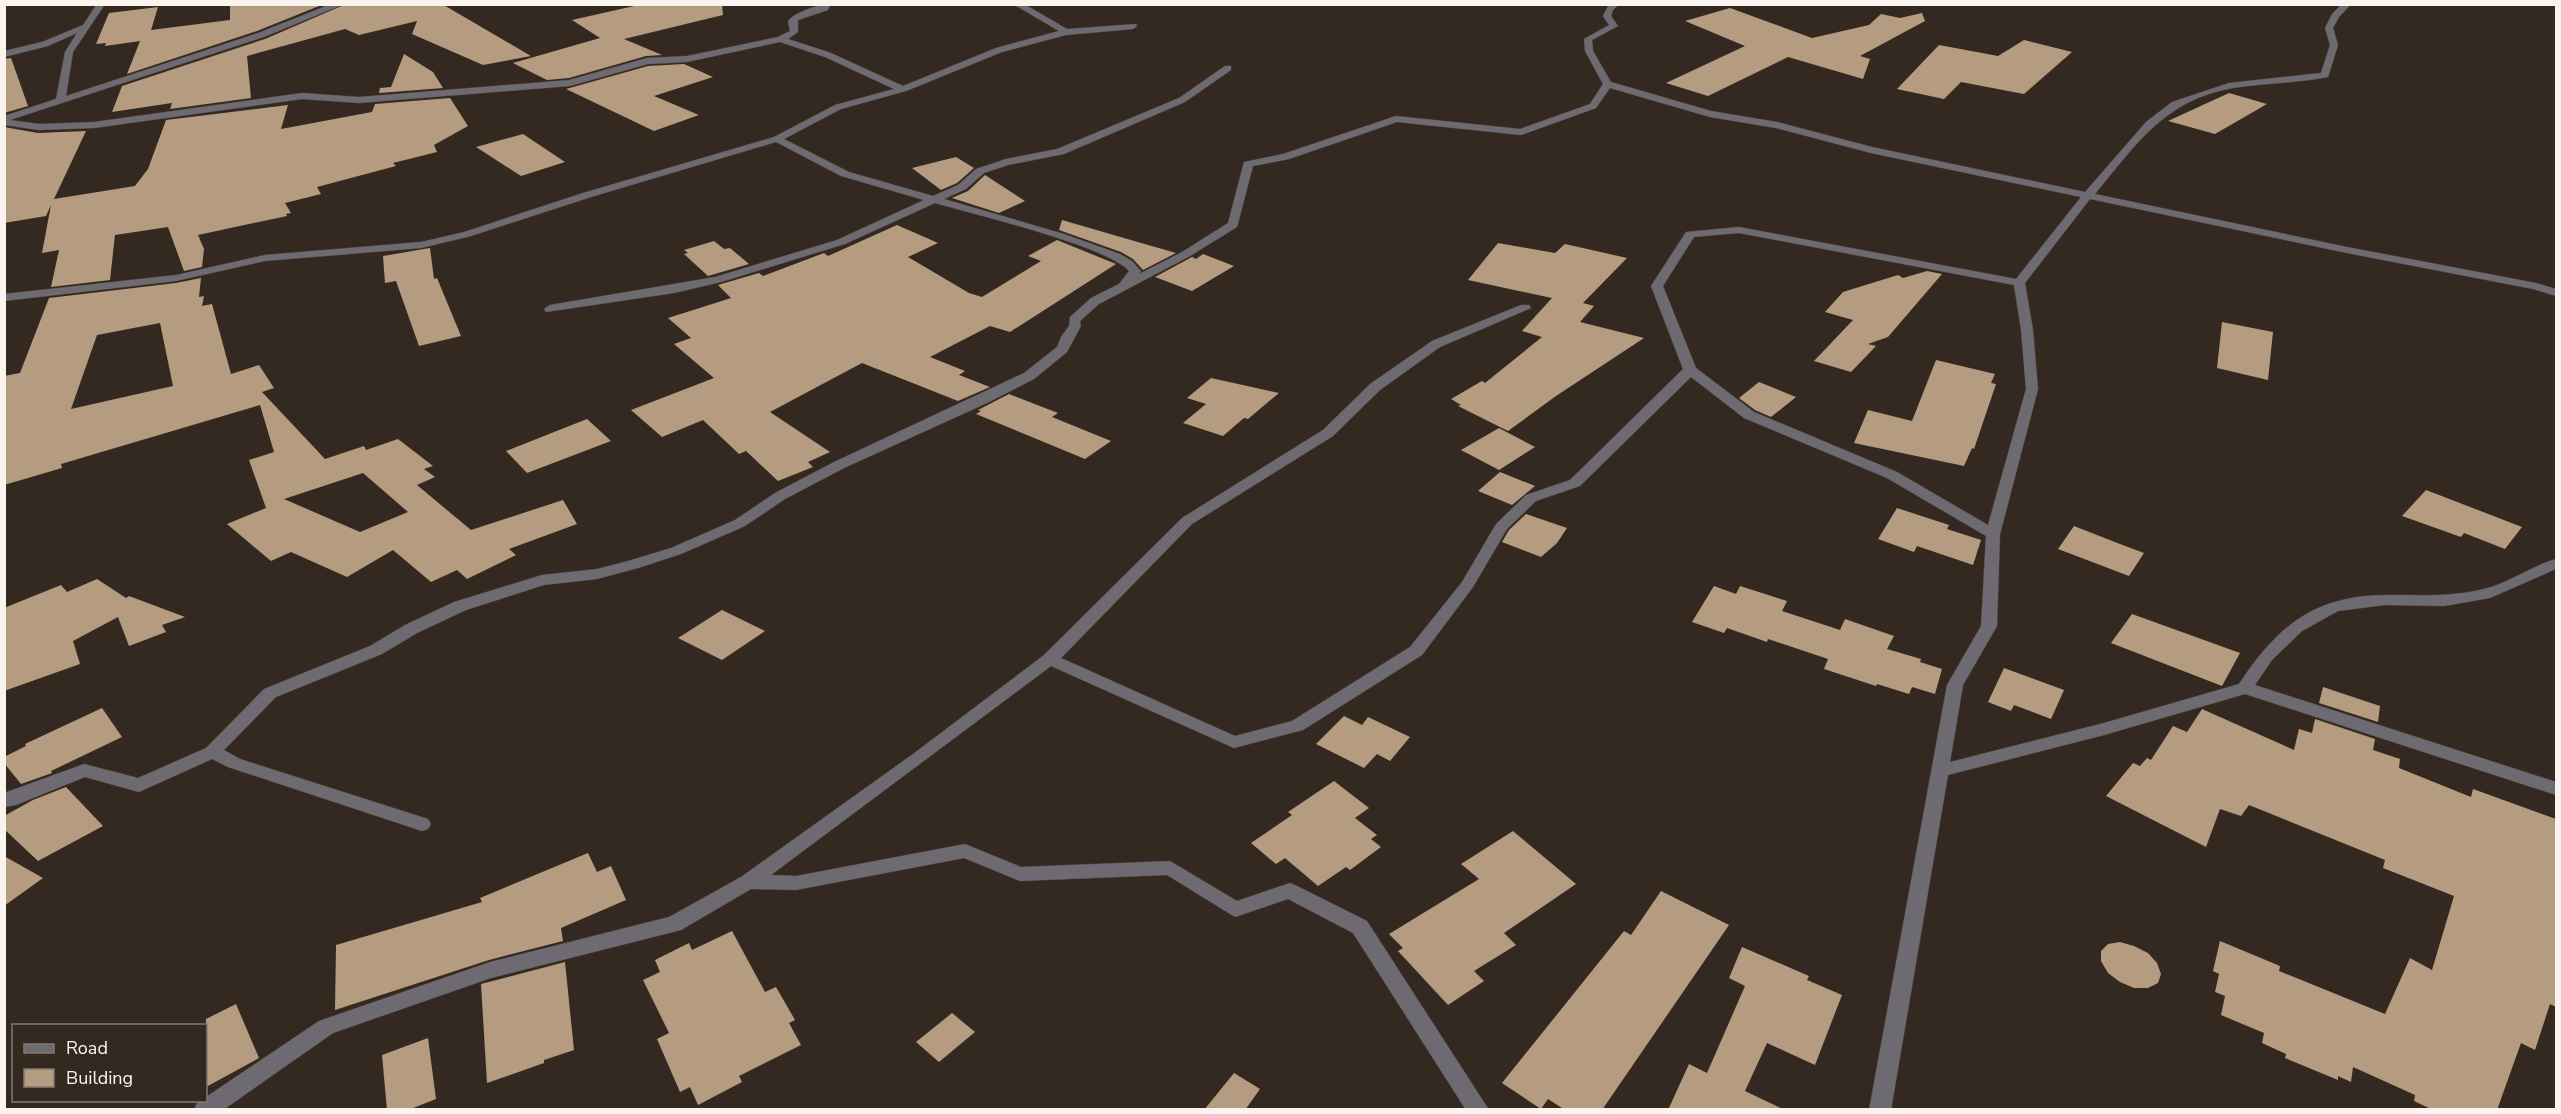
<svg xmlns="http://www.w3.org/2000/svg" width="2561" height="1114" font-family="'Nunito Sans',sans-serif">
  <rect width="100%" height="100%" fill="#342920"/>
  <path fill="#b59c80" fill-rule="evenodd" d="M 230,4 L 324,4 L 257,31 L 127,74 L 140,41 L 105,46 L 106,43 L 96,44 L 109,13 L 158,7 L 151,30 L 230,20 Z
    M 346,4 L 442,4 L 531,56 L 483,65 L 412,34 L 417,21 L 359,35 L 345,29 L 247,56 L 251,98 L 170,109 L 172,103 L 112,112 L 122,86 L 265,39 Z
    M 643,4 L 722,4 L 723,15 L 624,39 L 662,55 L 646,56 L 569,78 L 547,80 L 513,63 L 600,38 L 572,20 Z
    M 1730,8 L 1812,38 L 1869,25 L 1881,14 L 1900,18 L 1922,13 L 1925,21 L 1860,56 L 1870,59 L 1863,79 L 1788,57 L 1708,96 L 1666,83 L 1745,46 L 1685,21 Z
    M 2024,40 L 2072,52 L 2024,94 L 1961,82 L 1944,99 L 1897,89 L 1939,45 L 1998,56 Z
    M 404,54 L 433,72 L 443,88 L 379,93 L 380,88 L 391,87 Z
    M 11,58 L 28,106 L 4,113 L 4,59 Z
    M 684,64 L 713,77 L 654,96 L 699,115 L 654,131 L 566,89 L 648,66 Z
    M 2229,93 L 2267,104 L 2215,134 L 2168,121 Z
    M 450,98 L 468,126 L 434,145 L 437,152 L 393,163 L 396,166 L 317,187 L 321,194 L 285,203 L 291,213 L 286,214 L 287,216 L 198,235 L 204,249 L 202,267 L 184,271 L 168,227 L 115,235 L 110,280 L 51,287 L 59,250 L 42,253 L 51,205 L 46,216 L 4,223 L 4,127 L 38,133 L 86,131 L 54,199 L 135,186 L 148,169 L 166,120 L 288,105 L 281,129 L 372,112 L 375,104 Z
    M 523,134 L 565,162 L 521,176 L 476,147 Z
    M 956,157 L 974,168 L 957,183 L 941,190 L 912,168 Z
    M 985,175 L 1025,201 L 999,213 L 952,198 L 968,191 Z
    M 1062,220 L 1124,238 L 1176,253 L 1143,270 L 1133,259 L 1121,252 L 1059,230 Z
    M 897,225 L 938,243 L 908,257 L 969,293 L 982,297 L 1041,261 L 1028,256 L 1057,240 L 1116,264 L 1010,332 L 990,326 L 930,357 L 965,371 L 959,375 L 990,387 L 958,401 L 862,363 L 770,412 L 830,452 L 808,462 L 813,467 L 778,481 L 746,451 L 739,454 L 703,420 L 662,437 L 631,410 L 714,378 L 674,344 L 691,338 L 668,318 L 731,298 L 718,285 L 759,273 L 763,276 L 824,253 L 828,256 Z
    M 714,241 L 724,249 L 730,248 L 749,264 L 708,276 L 684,254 L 688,253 L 684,250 Z
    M 1498,243 L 1555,253 L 1565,244 L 1627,258 L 1583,303 L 1594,306 L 1580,322 L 1644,338 L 1556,396 L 1508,431 L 1458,406 L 1461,405 L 1451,399 L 1482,381 L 1485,383 L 1542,337 L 1522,331 L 1552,298 L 1468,280 Z
    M 430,248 L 434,279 L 437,278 L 461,336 L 419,346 L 396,281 L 385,283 L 383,256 Z
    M 1203,254 L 1234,266 L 1192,291 L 1155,277 L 1192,257 L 1196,259 Z
    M 1927,271 L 1942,274 L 1888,337 L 1868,344 L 1876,346 L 1851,372 L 1814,361 L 1853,320 L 1825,312 L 1843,292 L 1898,275 L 1903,278 Z
    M 201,278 L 199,297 L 204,296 L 202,306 L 212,304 L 231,374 L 259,365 L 274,388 L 262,392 L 325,459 L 364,446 L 366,450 L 398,439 L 433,466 L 424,469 L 435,477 L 417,485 L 471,530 L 563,500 L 577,524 L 509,549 L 516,555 L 467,579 L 457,570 L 431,582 L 393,550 L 347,577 L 291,552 L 271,561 L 227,524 L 266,508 L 249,460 L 274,452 L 260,405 L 61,464 L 62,468 L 4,485 L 4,376 L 20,373 L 49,298 L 176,283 ZM 160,323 L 173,386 L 71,409 L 97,335 ZM 363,473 L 408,512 L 360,532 L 284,499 Z
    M 2222,322 L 2273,332 L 2268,380 L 2217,368 Z
    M 1936,360 L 1995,374 L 1991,383 L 1996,384 L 1974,449 L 1972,448 L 1964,466 L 1854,443 L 1868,410 L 1912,421 Z
    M 1211,378 L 1279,393 L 1248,419 L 1244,418 L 1238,423 L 1223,436 L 1183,423 L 1206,404 L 1187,398 Z
    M 1759,382 L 1796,397 L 1771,417 L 1755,410 L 1739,398 Z
    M 1009,394 L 1058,413 L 1052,417 L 1111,441 L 1085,459 L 976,414 L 981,411 L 978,410 Z
    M 587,419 L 611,441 L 527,473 L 506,451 Z
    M 1499,428 L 1535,447 L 1499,470 L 1461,450 Z
    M 1500,472 L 1535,486 L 1512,505 L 1478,491 Z
    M 2426,490 L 2522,527 L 2505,549 L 2464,533 L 2461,537 L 2402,516 Z
    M 1897,508 L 1949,525 L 1947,529 L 1981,540 L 1973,565 L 1917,546 L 1914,552 L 1878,539 Z
    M 1526,514 L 1567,528 L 1557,543 L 1541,557 L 1502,542 L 1509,530 Z
    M 2074,526 L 2120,544 L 2144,553 L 2129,576 L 2058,549 Z
    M 97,579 L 126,598 L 129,596 L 185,617 L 162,625 L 166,632 L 129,646 L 118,617 L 73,641 L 80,664 L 4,691 L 4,608 L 61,585 L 67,592 Z
    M 1714,586 L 1736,594 L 1740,586 L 1787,601 L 1782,611 L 1840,630 L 1845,619 L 1894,636 L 1887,649 L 1921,659 L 1920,662 L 1942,669 L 1935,694 L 1912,687 L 1909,694 L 1877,684 L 1876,686 L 1824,669 L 1828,659 L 1768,639 L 1767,642 L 1727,628 L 1724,633 L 1692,622 Z
    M 722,610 L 765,631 L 722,660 L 678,638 Z
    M 2132,614 L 2240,653 L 2222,686 L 2111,643 Z
    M 2004,668 L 2064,690 L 2051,719 L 2014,705 L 2011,711 L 1988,702 Z
    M 2323,687 L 2380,706 L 2378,722 L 2319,703 Z
    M 102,708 L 122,737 L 51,771 L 52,773 L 21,784 L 4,763 L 4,757 L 26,746 L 25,744 Z
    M 2202,709 L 2294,750 L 2299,729 L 2312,733 L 2315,719 L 2375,739 L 2373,750 L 2400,759 L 2399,768 L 2471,797 L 2473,789 L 2556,819 L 2556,1007 L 2550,1004 L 2535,1050 L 2521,1043 L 2497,1110 L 2433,1110 L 2414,1101 L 2415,1095 L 2353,1067 L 2351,1082 L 2338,1076 L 2338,1080 L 2285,1058 L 2286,1054 L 2262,1043 L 2264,1033 L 2221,1015 L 2225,996 L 2215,992 L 2219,974 L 2213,971 L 2220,941 L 2280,966 L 2279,971 L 2385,1014 L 2410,958 L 2432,970 L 2454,896 L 2383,868 L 2385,860 L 2249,805 L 2241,816 L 2220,809 L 2206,847 L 2106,796 L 2133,763 L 2140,766 L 2147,758 L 2151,760 L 2173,726 L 2187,732 Z
    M 1344,716 L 1362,725 L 1368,717 L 1410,737 L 1390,761 L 1377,754 L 1364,768 L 1316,744 Z
    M 1334,781 L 1369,808 L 1355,818 L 1377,835 L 1371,839 L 1381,847 L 1350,870 L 1346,867 L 1318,886 L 1285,858 L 1276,864 L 1251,843 L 1292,815 L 1288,812 Z
    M 66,787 L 103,826 L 38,861 L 4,829 L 4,816 L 33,800 Z
    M 1513,831 L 1576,884 L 1504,933 L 1516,945 L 1474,971 L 1484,981 L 1448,1005 L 1398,951 L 1403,948 L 1389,934 L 1479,879 L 1461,864 Z
    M 588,853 L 597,872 L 611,866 L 626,900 L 561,928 L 563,941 L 489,960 L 335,1010 L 336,945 L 482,902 L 480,898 Z
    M 4,856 L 43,878 L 4,906 Z
    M 1661,891 L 1729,925 L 1602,1110 L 1565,1110 L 1548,1099 L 1541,1109 L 1502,1083 L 1624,931 L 1631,935 Z
    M 732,931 L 765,992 L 776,987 L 795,1020 L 789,1023 L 801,1045 L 739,1076 L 742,1082 L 698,1105 L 690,1087 L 680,1092 L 657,1039 L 669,1033 L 643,980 L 660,972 L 655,960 L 689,943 L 692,950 Z
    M 2120,942 L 2134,946 L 2148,953 L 2157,963 L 2161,974 L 2158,983 L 2148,988 L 2134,988 L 2120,982 L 2108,973 L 2101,961 L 2101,951 L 2108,944 Z
    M 1742,947 L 1809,976 L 1807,980 L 1842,995 L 1815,1065 L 1767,1043 L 1745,1091 L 1785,1110 L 1668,1110 L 1689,1064 L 1707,1073 L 1745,986 L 1729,978 Z
    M 565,962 L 574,1050 L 544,1060 L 544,1063 L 487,1083 L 481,984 Z
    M 236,1004 L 259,1058 L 206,1087 L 206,1019 Z
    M 952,1013 L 975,1032 L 939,1062 L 916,1042 Z
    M 428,1038 L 436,1099 L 408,1110 L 387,1110 L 382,1055 Z
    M 1234,1073 L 1260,1089 L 1245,1110 L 1204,1110 Z"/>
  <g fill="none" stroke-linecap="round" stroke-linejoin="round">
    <g stroke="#50453d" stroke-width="1">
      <path id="minor" d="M 97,4 L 105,4 L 73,52 L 66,96 L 258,33 L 331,4 L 344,4 L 264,37 L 10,120 L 39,124 L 94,122 L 302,93 L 359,97 L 569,80 L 647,58 L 687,56 L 778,37 L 790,31 L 788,21 C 795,12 820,4 830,4 L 828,10 L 798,20 L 798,32 L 788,39 L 831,53 L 903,86 L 996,48 L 1059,31 L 1013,4 L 1024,4 L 1067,29 L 1136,24 L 1137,26 L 1133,29 L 1066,35 L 1002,52 L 906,91 L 841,109 L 784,139 L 849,172 L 933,196 L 958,185 L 976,169 L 1006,159 L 1057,149 L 1179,98 L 1225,66 L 1231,66 L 1231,70 L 1185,102 L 1064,154 L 1008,165 L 984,173 L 966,189 L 944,199 L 1064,234 L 1120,254 L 1132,261 L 1141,271 L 1139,274 L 1182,252 L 1228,223 L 1244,162 L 1283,154 L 1396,116 L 1520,129 L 1590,104 L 1603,84 L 1585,51 L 1584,39 L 1609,25 L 1603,16 L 1609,4 L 1619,4 L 1613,10 L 1611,16 L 1618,26 L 1592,40 L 1593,51 L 1611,82 L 1711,111 L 1777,122 L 1872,147 L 2085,192 L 2146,122 L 2172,102 L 2229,83 L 2321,73 L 2330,45 L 2325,28 L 2332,14 L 2342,4 L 2351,4 L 2339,17 L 2333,28 L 2338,45 L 2328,77 C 2297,83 2264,83 2233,88 C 2164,100 2136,145 2095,194 L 2347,247 L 2536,283 L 2556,289 L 2556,296 L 2533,289 L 2347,253 L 2090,199 L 2025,283 L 2033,330 L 2038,389 L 2000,534 L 1997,626 L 1963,685 L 1950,762 L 2104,723 L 2239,684 C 2278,625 2315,595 2388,595 C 2421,595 2452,597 2484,589 C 2509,583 2531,566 2556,559 L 2556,569 L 2490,598 L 2444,606 L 2385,605 L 2338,611 L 2302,631 L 2272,660 L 2255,685 L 2556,782 L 2556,795 L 2245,694 L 2104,735 L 1948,775 L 1891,1110 L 1869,1110 L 1947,685 L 1981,626 L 1986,536 L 1887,478 L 1744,418 L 1691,377 L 1580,486 L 1536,501 L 1507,529 L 1473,587 L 1422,655 L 1303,730 L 1234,748 L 1051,666 L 771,875 L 796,876 L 965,844 L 1021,867 L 1170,861 L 1237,901 L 1290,883 L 1297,886 L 1367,921 L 1489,1110 L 1466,1110 L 1353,933 L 1288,899 L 1235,917 L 1167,875 L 1020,881 L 964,858 L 796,890 L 751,889 L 681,930 L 491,978 L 333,1033 L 223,1110 L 194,1110 L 197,1103 L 206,1100 L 206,1097 L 319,1021 L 490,962 L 669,917 L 741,877 L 913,754 L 1044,655 L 1182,518 L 1323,430 L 1370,384 L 1432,341 L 1521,305 L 1529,305 L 1531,308 L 1440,347 L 1380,390 L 1333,436 L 1192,524 L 1061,658 L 1235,736 L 1292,721 L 1410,647 L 1462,582 L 1496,524 L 1526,495 L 1570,480 L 1683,369 L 1651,286 L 1686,232 L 1739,227 L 2016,279 L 2081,197 L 1871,153 L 1776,128 L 1710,117 L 1610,88 L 1596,108 L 1521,135 L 1397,122 L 1289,159 L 1253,166 L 1237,227 L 1190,256 L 1099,304 L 1080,321 L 1081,326 L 1067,352 L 1034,379 L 987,403 L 844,468 L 785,499 L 745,526 L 681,554 L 638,568 L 597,579 L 544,585 L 466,610 L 417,633 L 382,654 L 276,697 L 224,750 L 240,759 L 428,819 L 431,824 L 428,829 L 422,831 L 416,829 L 228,767 L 212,759 L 139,792 L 85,777 L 16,805 L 4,807 L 4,793 L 84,764 L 138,778 L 206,748 L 264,689 L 370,646 L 405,625 L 454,602 L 542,575 L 597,569 L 628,561 L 671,548 L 735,520 L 775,493 L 834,462 L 1024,373 L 1057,347 L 1061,337 L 1069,326 L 1070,317 L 1091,298 L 1119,284 L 1129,271 C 1107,246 973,214 935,203 L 845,244 L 721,282 L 674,293 L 546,312 L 544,309 L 550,305 L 715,277 L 837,240 L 924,200 L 841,176 L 776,142 L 591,197 L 471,236 L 421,248 L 265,261 L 176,281 L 4,301 L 4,294 L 176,275 L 265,255 L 421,242 L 464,232 L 583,193 L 774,137 L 835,105 L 894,89 L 825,57 L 780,42 L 687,62 L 648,64 L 570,86 L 359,103 L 302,99 L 94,128 L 39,130 L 4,125 L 4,116 L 56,99 L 65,52 L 77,33 L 48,46 L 4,57 L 4,51 L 42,42 L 83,25 ZM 1739,233 L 2014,285 L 2021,330 L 2026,389 L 1988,525 L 1897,472 L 1754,412 L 1696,368 L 1663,286 L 1694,237 Z"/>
    </g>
    <use href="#minor" fill="#6d6a71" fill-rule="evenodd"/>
  </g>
  <rect width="2561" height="1114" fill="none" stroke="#fbf3ed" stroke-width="12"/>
  <rect x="12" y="1024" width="195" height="78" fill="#342920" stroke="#847a72" stroke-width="1.5"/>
  <rect x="24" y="1044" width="30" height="9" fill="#6d6a71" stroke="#847a72" stroke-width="1.5"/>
  <text x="66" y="1054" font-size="18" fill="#fbf3ed">Road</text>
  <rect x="24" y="1069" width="30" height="18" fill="#b59c80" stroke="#847a72" stroke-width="1.5"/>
  <text x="66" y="1084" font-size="18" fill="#fbf3ed">Building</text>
</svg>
